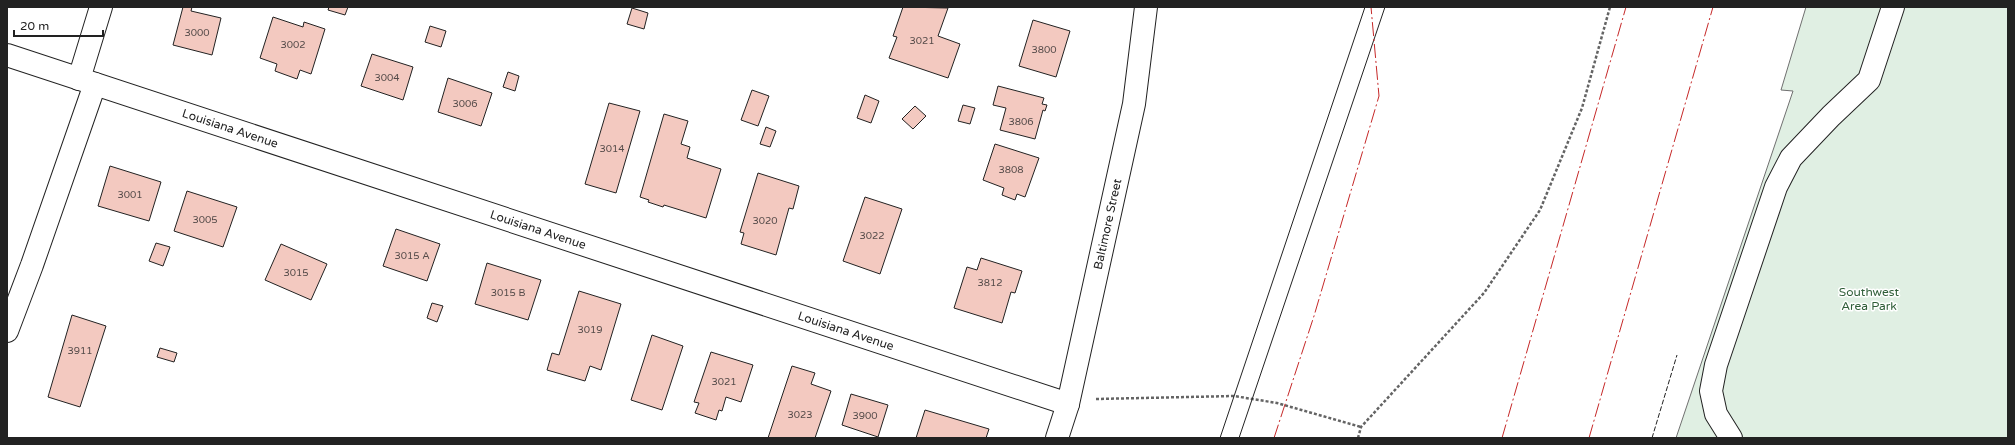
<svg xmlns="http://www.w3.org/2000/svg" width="2015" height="445" font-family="'Varela Round',sans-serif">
  <rect width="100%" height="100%" fill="#fff"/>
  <path fill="#e0efe3" stroke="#6f6f6f" d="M 1806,7 L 2008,7 L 2008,438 L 1676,438 L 1793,91 L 1781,90 Z"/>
  <path fill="#f3c9c0" stroke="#222" d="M 183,7 L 192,7 L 191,11 L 221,18 L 212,55 L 173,45 Z
    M 329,7 L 348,7 L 345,15 L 328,10 Z
    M 903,7 L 948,8 L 938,36 L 960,44 L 948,78 L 889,58 L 897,37 L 893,36 Z
    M 632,8 L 648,13 L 644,29 L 627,24 Z
    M 273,17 L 303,27 L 304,22 L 325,29 L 311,74 L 300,70 L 297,79 L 275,71 L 277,64 L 260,58 Z
    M 1033,20 L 1070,31 L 1056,77 L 1019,66 Z
    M 430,26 L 446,31 L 441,47 L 425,42 Z
    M 372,54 L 413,67 L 403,100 L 361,86 Z
    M 508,72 L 519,76 L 515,91 L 503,87 Z
    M 448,78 L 492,93 L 481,126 L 438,112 Z
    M 998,86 L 1044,98 L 1042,104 L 1047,105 L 1045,111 L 1043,110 L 1035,139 L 1000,130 L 1006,108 L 993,105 Z
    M 752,90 L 769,96 L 758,126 L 741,120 Z
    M 865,95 L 879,101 L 871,123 L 857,118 Z
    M 609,103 L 640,111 L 616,193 L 585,184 Z
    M 963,105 L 975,108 L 970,124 L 958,121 Z
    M 915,106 L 926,116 L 913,129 L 902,119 Z
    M 664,114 L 688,121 L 681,144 L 690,147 L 687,158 L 721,169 L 706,218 L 664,205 L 663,207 L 648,202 L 649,200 L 640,197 Z
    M 766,127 L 776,131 L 770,147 L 760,144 Z
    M 995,144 L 1039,158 L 1025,197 L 1017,194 L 1015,200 L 1002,195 L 1004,188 L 983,180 Z
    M 110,166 L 161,182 L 149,221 L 98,206 Z
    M 758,173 L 799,186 L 793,209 L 789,208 L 776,255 L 741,244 L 744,233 L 740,232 Z
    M 187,191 L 237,207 L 223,247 L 174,231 Z
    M 865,197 L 902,209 L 880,274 L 843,261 Z
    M 396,229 L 440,244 L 427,281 L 383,266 Z
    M 156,243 L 170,247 L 163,266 L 149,261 Z
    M 281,244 L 327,264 L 311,300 L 265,280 Z
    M 981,258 L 1022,271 L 1015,293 L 1011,292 L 1002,323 L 954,308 L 967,267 L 977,270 Z
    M 487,263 L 541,280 L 528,320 L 475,304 Z
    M 579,291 L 621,304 L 601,370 L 590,366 L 585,381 L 547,370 L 552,353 L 559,355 Z
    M 432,303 L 443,306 L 437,322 L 427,318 Z
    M 72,315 L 106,326 L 80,407 L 48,397 Z
    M 652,335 L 683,346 L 662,410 L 631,400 Z
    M 160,348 L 177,353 L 174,362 L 157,357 Z
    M 711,352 L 753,365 L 741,402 L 726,397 L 722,411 L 719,410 L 716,420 L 695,413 L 699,403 L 694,402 Z
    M 792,366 L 815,373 L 811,384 L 831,391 L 815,438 L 768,438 Z
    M 851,394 L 888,405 L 878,437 L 842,425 Z
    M 925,410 L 989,429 L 986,438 L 916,438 Z"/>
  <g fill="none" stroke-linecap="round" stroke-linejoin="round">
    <g stroke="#222" stroke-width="24">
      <g id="minor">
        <path id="s1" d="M 7,55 L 1068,404"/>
        <path d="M 79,79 L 101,7"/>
        <path d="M 7,331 L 32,265 L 95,84"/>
        <path id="s2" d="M 1057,438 L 1068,404 L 1134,104 L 1146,7"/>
        <path d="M 1731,438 L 1716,414 L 1711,391 L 1716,365 L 1776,187 L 1791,158 L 1831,116 L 1869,80 L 1893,7"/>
      </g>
    </g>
    <path stroke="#646464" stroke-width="2.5" stroke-dasharray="3 2" stroke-linecap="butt" d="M 1096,399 L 1234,396 L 1277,403 L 1361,427
      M 1358,438 L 1361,427 L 1484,293 L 1540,210 L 1582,108 L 1610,7"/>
    <use href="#minor" stroke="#fff" stroke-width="22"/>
    <path stroke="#222" stroke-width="1" d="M 1220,438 L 1365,7
      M 1239,438 L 1385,7"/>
    <path stroke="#222" stroke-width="1" stroke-dasharray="5 2" stroke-linecap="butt" d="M 1652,438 L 1677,355"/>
    <path stroke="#c62828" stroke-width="1" stroke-dasharray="14 3 2 3" stroke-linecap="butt" d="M 1274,438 L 1314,316 L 1379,96 L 1371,7
      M 1502,438 L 1626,7
      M 1589,438 L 1713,7"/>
  </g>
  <g text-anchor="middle" stroke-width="3" stroke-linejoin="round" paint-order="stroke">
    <g font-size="10" fill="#564c4a">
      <text x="197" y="36">3000</text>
      <text x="922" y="44">3021</text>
      <text x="293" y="48">3002</text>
      <text x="1044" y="53">3800</text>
      <text x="387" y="81">3004</text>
      <text x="465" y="107">3006</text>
      <text x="1021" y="125">3806</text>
      <text x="612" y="152">3014</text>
      <text x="1011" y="173">3808</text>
      <text x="130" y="198">3001</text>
      <text x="205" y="223">3005</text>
      <text x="765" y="224">3020</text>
      <text x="872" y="239">3022</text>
      <text x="412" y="259">3015 A</text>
      <text x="296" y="276">3015</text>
      <text x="990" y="286">3812</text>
      <text x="508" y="296">3015 B</text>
      <text x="590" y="333">3019</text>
      <text x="80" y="354">3911</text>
      <text x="724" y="385">3021</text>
      <text x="800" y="418">3023</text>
      <text x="865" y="419">3900</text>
    </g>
    <g font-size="12" fill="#222" stroke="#fff">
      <text dy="4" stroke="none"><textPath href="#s1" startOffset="235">Louisiana Avenue</textPath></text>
      <text dy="4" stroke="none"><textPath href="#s2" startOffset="220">Baltimore Street</textPath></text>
      <text dy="4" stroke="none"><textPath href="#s1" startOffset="559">Louisiana Avenue</textPath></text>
      <text dy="4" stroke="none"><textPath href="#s1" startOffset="883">Louisiana Avenue</textPath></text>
    </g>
    <g font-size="12" fill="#2f5e38" stroke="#fff">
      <text x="1869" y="296">Southwest<tspan x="1869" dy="14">Area Park</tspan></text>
    </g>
  </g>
  <rect width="2015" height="445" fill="none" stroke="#222222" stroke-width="16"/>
  <path d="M14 30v6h89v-6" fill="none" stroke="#222222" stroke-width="2"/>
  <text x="20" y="30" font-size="12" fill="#222222" stroke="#ffffff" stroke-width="3" paint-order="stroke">20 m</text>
</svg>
